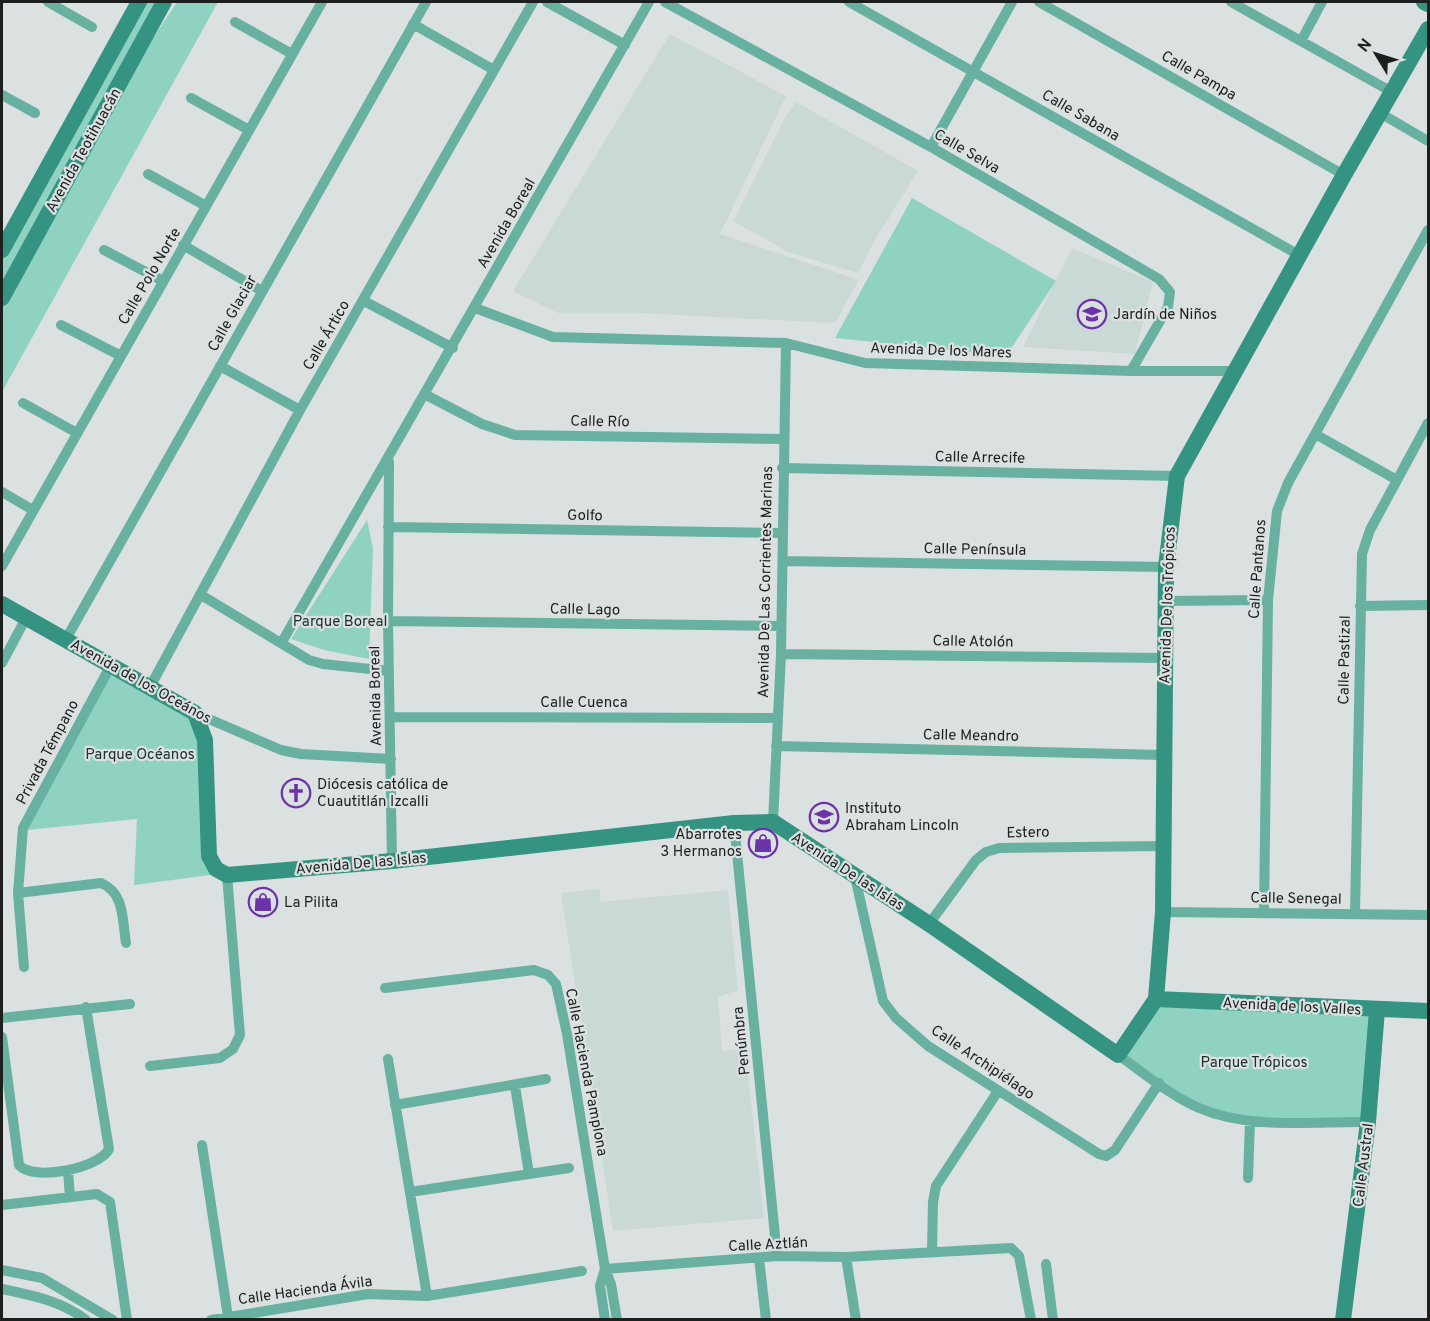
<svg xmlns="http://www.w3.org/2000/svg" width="1430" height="1321" font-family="Overpass,sans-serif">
  <rect width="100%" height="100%" fill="#dbe1e0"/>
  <path fill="#cad9d5" d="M 670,34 L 786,96 L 720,234 L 859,280 L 835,323 L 639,313 L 558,313 L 513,291 Z
    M 796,102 L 918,171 L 873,243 L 858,273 L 788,252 L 733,221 L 785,117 Z
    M 1072,248 L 1153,282 L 1135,354 L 1023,347 Z
    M 600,889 L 600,902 L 728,890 L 738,990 L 718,997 L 722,1051 L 745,1049 L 764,1218 L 613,1231 L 561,893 Z"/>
  <path fill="#90d2c2" d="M 141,2 L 162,2 L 2,294 L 2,255 Z
    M 177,2 L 218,2 L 2,392 L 2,307 L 134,67 Z
    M 912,198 L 1056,281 L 1006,356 L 835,338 Z
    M 367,520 L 373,548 L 369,659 L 324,650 L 291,639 Z
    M 114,666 L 207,718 L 218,874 L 134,885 L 137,819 L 27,830 Z
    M 1159,1000 L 1375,1011 L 1367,1119 L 1250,1119 L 1197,1106 L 1121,1056 Z"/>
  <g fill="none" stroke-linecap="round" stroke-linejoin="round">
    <path stroke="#68b0a0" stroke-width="10" d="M 48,2 L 92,27
      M 547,2 L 625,45
      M 665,2 L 931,147 L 1159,279 L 1170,292 L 1168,307 L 1131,371
      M 849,2 L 1299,255
      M 1039,2 L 1344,175
      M 1231,2 L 1392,92
      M 235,22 L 292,54
      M 413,24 L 494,70
      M 1301,41 L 1322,2
      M 2,95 L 35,113
      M 191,98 L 249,130
      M 1380,113 L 1428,141
      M 931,147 L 1012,2
      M 148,174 L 206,206
      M 183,245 L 262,291
      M 104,250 L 163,281
      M 364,301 L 453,348
      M 475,308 L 553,337 L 786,343 L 865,363 L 1131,371 L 1234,371
      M 61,325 L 121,356
      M 220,366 L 300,410
      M 426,395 L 482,424 L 515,435 L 782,439
      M 23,403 L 77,433
      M 1315,434 L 1397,480
      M 389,462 L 388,621 L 392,861
      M 782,468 L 1177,476
      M 2,492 L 33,510
      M 388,527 L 782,533
      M 783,561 L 1166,567
      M 2,566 L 322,2
      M 201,595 L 309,660 L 323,664 L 389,671
      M 1166,601 L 1268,600
      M 1360,606 L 1428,605
      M 388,621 L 781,626
      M 66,639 L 426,2
      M 282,642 L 649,2
      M 781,654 L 1165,658
      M 2,663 L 26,618
      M 150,687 L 300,410 L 533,2
      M 195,713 L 281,750 L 301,754 L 391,759
      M 391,717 L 778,718
      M 776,746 L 1164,755
      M 773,822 L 781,654 L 786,343
      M 734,823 L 777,1256
      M 855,877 L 883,1001 L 896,1018 L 928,1046 L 1099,1154 L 1106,1156 L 1115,1150 L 1159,1083
      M 18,893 L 101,883 C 125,893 122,920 126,943
      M 1163,912 L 1428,915
      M 1264,912 L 1268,600 L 1277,511 L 1288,483 L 1428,230
      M 1355,914 L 1362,554 L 1370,530 L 1428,423
      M 929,924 L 976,860 L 986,852 L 999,848 L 1163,846
      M 24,967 L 18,893 L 23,828 L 111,665
      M 385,988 L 534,970 L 548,975 L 556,984 L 567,1034 L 605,1269 L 611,1284 L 617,1320
      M 2,1018 L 130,1004
      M 2,1037 L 19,1165 C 33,1182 100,1168 109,1149 L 86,1007
      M 1118,1055 C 1144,1073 1171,1096 1199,1108 C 1250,1130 1314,1121 1368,1122
      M 388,1059 L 427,1296
      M 150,1066 L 220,1058 L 233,1049 L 240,1035 L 227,875
      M 515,1086 L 529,1174
      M 395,1105 L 546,1079
      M 202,1145 L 228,1317
      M 68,1171 L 70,1197
      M 1248,1178 L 1250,1121
      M 410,1192 L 569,1168
      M 2,1205 L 97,1194 L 110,1202 L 127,1320
      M 932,1252 L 933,1202 L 936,1186 L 998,1091
      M 846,1257 L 856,1320
      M 759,1258 L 766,1320
      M 1046,1264 L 1053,1320
      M 605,1269 L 777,1256 L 846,1257 L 1011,1248 L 1019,1256 L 1031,1320
      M 605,1269 L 600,1286 L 605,1320
      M 2,1270 L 42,1278 L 113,1320
      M 2,1289 C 31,1295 62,1301 86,1320
      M 211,1320 L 368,1294 L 427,1296 L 582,1271"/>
    <path stroke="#349481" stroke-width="16" d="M 1424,2 L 1428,4
      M 2,250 L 139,2
      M 2,298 L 164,2
      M 2,604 L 195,713 L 205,740 L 209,856 L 216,869 L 227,875 L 392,861 L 734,823 L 773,822 L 929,924 L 1118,1055 L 1156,999 L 1163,912 L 1166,567 L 1177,476 L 1344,175 L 1428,29
      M 1156,999 L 1428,1011
      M 1343,1320 L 1368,1122 L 1377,1010"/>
  </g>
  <defs>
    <g id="school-ring" transform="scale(1.5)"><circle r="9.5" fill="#dbe1e0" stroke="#6c32a8" stroke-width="1.5"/><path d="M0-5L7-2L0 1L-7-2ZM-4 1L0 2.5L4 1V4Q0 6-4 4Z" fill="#6c32a8"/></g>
    <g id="church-ring" transform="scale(1.5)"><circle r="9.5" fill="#dbe1e0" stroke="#6c32a8" stroke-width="1.5"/><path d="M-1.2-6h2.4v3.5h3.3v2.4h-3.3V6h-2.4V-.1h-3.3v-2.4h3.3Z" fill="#6c32a8"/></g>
    <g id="shop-ring" transform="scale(1.5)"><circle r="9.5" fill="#dbe1e0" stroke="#6c32a8" stroke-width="1.5"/><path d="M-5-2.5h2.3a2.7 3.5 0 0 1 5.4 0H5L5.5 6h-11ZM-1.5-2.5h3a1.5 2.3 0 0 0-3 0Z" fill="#6c32a8"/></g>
  </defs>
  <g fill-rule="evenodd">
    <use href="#school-ring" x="1092" y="314"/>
    <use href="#church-ring" x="296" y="793"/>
    <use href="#school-ring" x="824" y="817"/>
    <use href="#shop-ring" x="763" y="843"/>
    <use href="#shop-ring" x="263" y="902"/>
  </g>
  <g text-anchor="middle" stroke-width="4.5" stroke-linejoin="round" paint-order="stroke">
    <g font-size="15" fill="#1d1f1f" stroke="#dbe1e0">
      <text transform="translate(1199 75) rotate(30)" y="5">Calle Pampa</text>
      <text transform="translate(1081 115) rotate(30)" y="5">Calle Sabana</text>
      <text transform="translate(83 150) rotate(-61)" y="5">Avenida Teotihuacán</text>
      <text transform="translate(967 151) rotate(30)" y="5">Calle Selva</text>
      <text transform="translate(506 223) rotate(-60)" y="5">Avenida Boreal</text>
      <text transform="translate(149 276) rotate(-60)" y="5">Calle Polo Norte</text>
      <text transform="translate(232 313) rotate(-61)" y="5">Calle Glaciar</text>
      <text transform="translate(326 335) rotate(-60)" y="5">Calle Ártico</text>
      <text transform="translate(941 350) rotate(2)" y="5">Avenida De los Mares</text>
      <text transform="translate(600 421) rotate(1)" y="5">Calle Río</text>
      <text transform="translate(980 457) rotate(1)" y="5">Calle Arrecife</text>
      <text transform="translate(585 515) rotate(1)" y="5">Golfo</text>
      <text transform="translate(975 549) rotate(1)" y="5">Calle Península</text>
      <text transform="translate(1257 569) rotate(-86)" y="5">Calle Pantanos</text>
      <text transform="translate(765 582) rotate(-89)" y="5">Avenida De Las Corrientes Marinas</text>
      <text transform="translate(1167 605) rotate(-88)" y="5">Avenida De los Trópicos</text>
      <text transform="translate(585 609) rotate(1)" y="5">Calle Lago</text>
      <text transform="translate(973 641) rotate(1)" y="5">Calle Atolón</text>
      <text transform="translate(1344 660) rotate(-89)" y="5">Calle Pastizal</text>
      <text transform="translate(141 681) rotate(29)" y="5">Avenida de los Oceános</text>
      <text transform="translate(375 696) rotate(-91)" y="5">Avenida Boreal</text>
      <text x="584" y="707">Calle Cuenca</text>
      <text transform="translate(971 735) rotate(1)" y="5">Calle Meandro</text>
      <text transform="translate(47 752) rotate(-62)" y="5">Privada Témpano</text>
      <text transform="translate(1028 832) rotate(-1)" y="5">Estero</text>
      <text transform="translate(361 863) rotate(-5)" y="5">Avenida De las Islas</text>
      <text transform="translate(848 871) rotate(33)" y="5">Avenida De las Islas</text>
      <text transform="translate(1296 898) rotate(1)" y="5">Calle Senegal</text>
      <text transform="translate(1292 1006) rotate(3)" y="5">Avenida de los Valles</text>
      <text transform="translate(741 1041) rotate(-96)" y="5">Penúmbra</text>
      <text transform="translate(983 1062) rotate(34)" y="5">Calle Archipiélago</text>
      <text transform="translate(587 1072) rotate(79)" y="5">Calle Hacienda Pamplona</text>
      <text transform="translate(1363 1165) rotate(-83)" y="5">Calle Austral</text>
      <text transform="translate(768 1244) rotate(-3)" y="5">Calle Aztlán</text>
      <text transform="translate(305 1290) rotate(-8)" y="5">Calle Hacienda Ávila</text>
    </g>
    <g font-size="15" fill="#1d1f1f" stroke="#dbe1e0" text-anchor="start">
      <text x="1113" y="319">Jardín de Niños</text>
      <text x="317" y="789">Diócesis católica de<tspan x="317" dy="17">Cuautitlán Izcalli</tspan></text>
      <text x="845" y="813">Instituto<tspan x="845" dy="17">Abraham Lincoln</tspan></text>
      <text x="742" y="839" text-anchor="end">Abarrotes<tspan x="742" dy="17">3 Hermanos</tspan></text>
      <text x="284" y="907">La Pilita</text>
    </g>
    <g font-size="15" fill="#1b2f2b" stroke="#dbe1e0">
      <text x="340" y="626">Parque Boreal</text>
      <text x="140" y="759">Parque Océanos</text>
      <text x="1254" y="1067">Parque Trópicos</text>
    </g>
  </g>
  <rect width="1430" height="1321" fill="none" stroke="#1d1f1f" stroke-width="6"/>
  <g transform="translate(1376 54) rotate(308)" stroke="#dbe1e0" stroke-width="4.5" paint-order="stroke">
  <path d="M0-4.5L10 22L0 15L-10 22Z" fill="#1d1f1f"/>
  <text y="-9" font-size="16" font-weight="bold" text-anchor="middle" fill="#1d1f1f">N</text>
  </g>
</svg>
